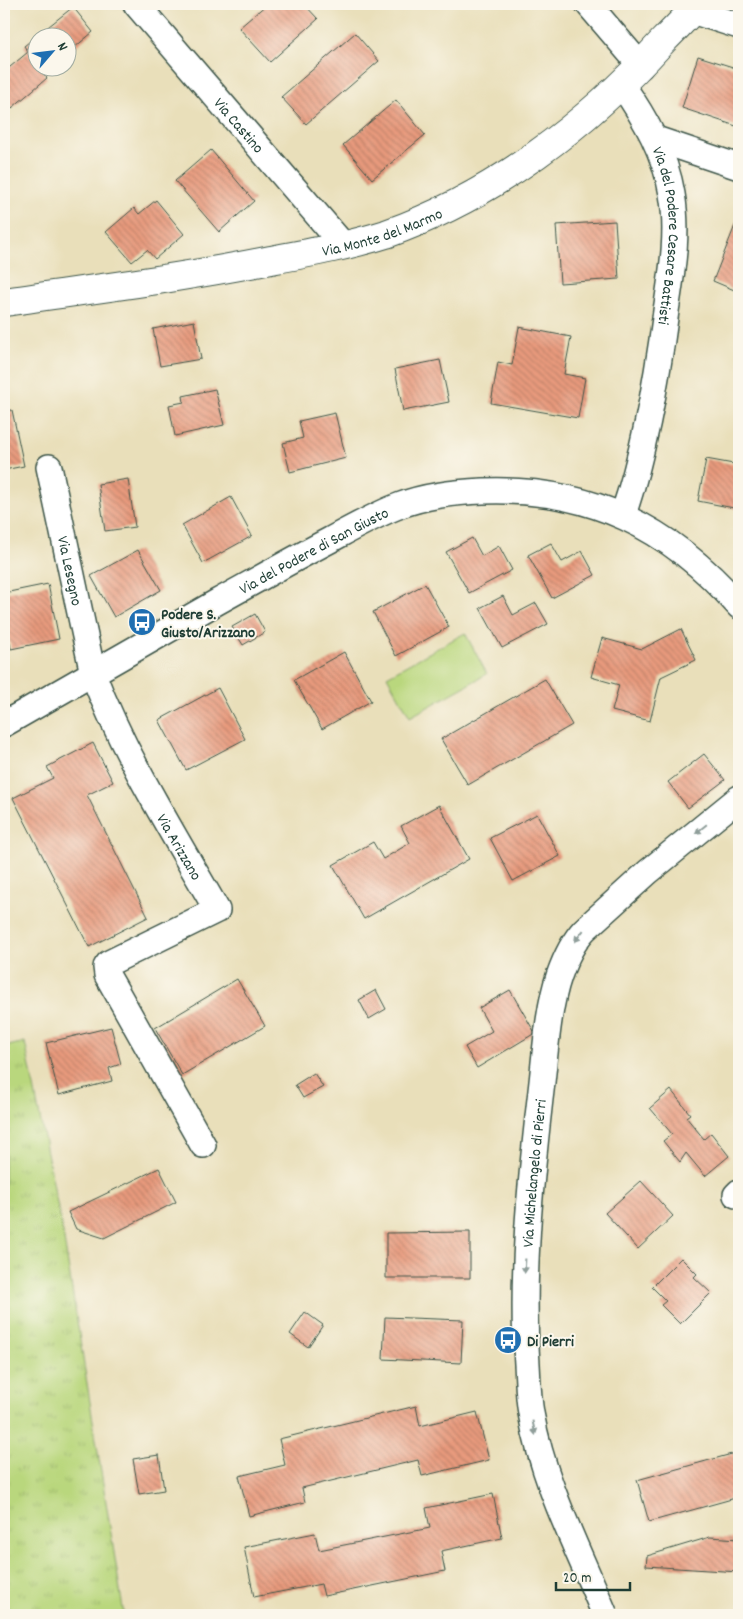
<svg xmlns="http://www.w3.org/2000/svg" width="743" height="1619" font-family="Dekko,sans-serif">
  <defs>
    <pattern id="grass-tufts" width="24" height="20" patternUnits="userSpaceOnUse" patternTransform="scale(1.25)"><rect width="24" height="20" fill="#b9d77d"/><path d="M3 7l-1-3M5 7V3M7 7l1-3M15 17l-1-3M17 17v-4M19 17l1-3" fill="none" stroke="#9fb96d"/></pattern>
    <pattern id="building-back-hatch" width="6" height="6" patternUnits="userSpaceOnUse" patternTransform="scale(1.25)"><rect width="6" height="6" fill="#e89a7d"/><path d="M-1 5l2 2M0 0l6 6M5-1l2 2" fill="none" stroke="#bb7f67"/></pattern>
  </defs>
  <rect width="100%" height="100%" fill="#fbf7ec"/>
  <filter id="ink" filterUnits="userSpaceOnUse"><feTurbulence type="fractalNoise" baseFrequency=".02" numOctaves="2"/><feDisplacementMap in="SourceGraphic" scale="10" xChannelSelector="R" yChannelSelector="G"/><feConvolveMatrix kernelMatrix="1 2 1 2 8 2 1 2 1" color-interpolation-filters="sRGB"/></filter>
  <filter id="wash" filterUnits="userSpaceOnUse"><feTurbulence type="fractalNoise" baseFrequency=".0096" numOctaves="4" result="noise"/><feDisplacementMap in="SourceGraphic" scale="20" xChannelSelector="R" yChannelSelector="G"/><feGaussianBlur stdDeviation="1.12" result="paint"/><feColorMatrix in="noise" values="0 0 0 0 0 0 0 0 0 0 0 0 0 0 0 0 0 1.4 0 .05"/><feComposite in="paint" operator="in"/></filter>
  <g filter="url(#wash)">
    <rect width="100%" height="100%" fill="#e9dfba"/>
    <path fill="url(#grass-tufts)" stroke="#6c8a58" d="M 25,1042 L 63,1233 L 124,1615 L 4,1615 L 4,1047 Z"/>
    <path fill="#b9d77d" stroke="#6c8a58" d="M 465,633 L 487,674 L 410,717 L 387,676 Z"/>
    <g id="blocks">
      <path fill="url(#building-back-hatch)" d="M 267,4 L 304,4 L 318,19 L 270,62 L 239,28 Z
        M 73,7 L 93,32 L 68,53 L 68,38 L 38,38 L 38,68 L 50,68 L 43,73 L 47,78 L 12,108 L 4,98 L 4,72 L 28,52 L 24,46 Z
        M 355,33 L 379,61 L 306,124 L 281,97 Z
        M 698,56 L 739,69 L 739,127 L 682,108 Z
        M 396,100 L 425,135 L 372,179 L 343,145 Z
        M 211,150 L 254,201 L 219,232 L 175,181 Z
        M 156,200 L 184,234 L 155,259 L 147,250 L 132,262 L 106,232 L 134,208 L 139,214 Z
        M 738,218 L 739,219 L 739,292 L 713,281 Z
        M 615,221 L 619,279 L 560,283 L 556,225 Z
        M 194,321 L 201,359 L 160,366 L 153,329 Z
        M 519,327 L 571,337 L 564,374 L 585,378 L 578,418 L 491,403 L 498,362 L 512,365 Z
        M 440,360 L 449,402 L 403,411 L 395,369 Z
        M 215,389 L 224,425 L 175,436 L 169,405 L 184,402 L 183,396 Z
        M 12,410 L 24,466 L 4,470 L 4,411 Z
        M 335,413 L 346,458 L 290,472 L 283,443 L 303,438 L 299,421 Z
        M 706,459 L 739,465 L 739,509 L 698,501 Z
        M 128,479 L 135,527 L 105,531 L 98,484 Z
        M 231,497 L 252,536 L 203,563 L 182,525 Z
        M 472,538 L 482,556 L 499,546 L 512,570 L 469,593 L 446,552 Z
        M 551,543 L 562,562 L 582,551 L 595,575 L 552,598 L 528,555 Z
        M 138,550 L 161,590 L 114,617 L 91,576 Z
        M 48,584 L 59,639 L 11,649 L 4,614 L 4,593 Z
        M 425,584 L 449,627 L 396,656 L 373,612 Z
        M 503,596 L 513,615 L 536,603 L 548,624 L 502,648 L 480,608 Z
        M 255,614 L 265,632 L 243,645 L 232,627 Z
        M 681,629 L 696,660 L 661,677 L 650,721 L 612,711 L 619,685 L 591,677 L 602,638 L 642,649 Z
        M 344,652 L 371,701 L 322,729 L 294,680 Z
        M 545,679 L 572,725 L 468,785 L 441,739 Z
        M 218,688 L 245,739 L 186,770 L 159,720 Z
        M 93,743 L 113,782 L 87,795 L 148,917 L 89,947 L 13,798 L 53,778 L 47,767 Z
        M 704,754 L 725,780 L 688,808 L 668,782 Z
        M 439,805 L 469,859 L 364,919 L 333,865 L 373,842 L 383,859 L 410,843 L 401,826 Z
        M 537,814 L 560,856 L 513,881 L 490,838 Z
        M 237,979 L 265,1026 L 182,1075 L 155,1028 Z
        M 376,990 L 386,1009 L 369,1019 L 359,1000 Z
        M 510,990 L 535,1033 L 477,1068 L 465,1047 L 492,1031 L 479,1008 Z
        M 111,1027 L 121,1064 L 109,1068 L 112,1081 L 59,1095 L 46,1043 Z
        M 314,1073 L 323,1087 L 303,1098 L 295,1085 Z
        M 671,1090 L 690,1114 L 686,1117 L 704,1139 L 711,1133 L 729,1156 L 705,1176 L 686,1153 L 680,1162 L 663,1141 L 672,1134 L 650,1108 Z
        M 159,1168 L 176,1202 L 104,1238 L 76,1229 L 68,1212 Z
        M 641,1181 L 673,1216 L 638,1249 L 605,1213 Z
        M 470,1232 L 470,1278 L 386,1278 L 386,1233 Z
        M 681,1258 L 697,1274 L 694,1277 L 711,1293 L 680,1324 L 661,1305 L 666,1301 L 652,1287 Z
        M 305,1312 L 323,1325 L 308,1347 L 290,1334 Z
        M 385,1317 L 463,1320 L 461,1363 L 383,1359 Z
        M 416,1406 L 420,1426 L 477,1412 L 489,1460 L 422,1476 L 418,1460 L 302,1488 L 305,1502 L 249,1516 L 239,1476 L 285,1465 L 279,1439 Z
        M 739,1452 L 739,1497 L 649,1522 L 637,1480 Z
        M 159,1455 L 164,1490 L 139,1494 L 133,1459 Z
        M 493,1494 L 502,1538 L 441,1551 L 445,1571 L 324,1596 L 321,1584 L 254,1597 L 244,1547 L 315,1533 L 319,1550 L 430,1528 L 426,1508 Z
        M 710,1537 L 739,1539 L 739,1572 L 646,1566 L 647,1556 Z"/>
    </g>
  </g>
  <g filter="url(#ink)">
    <use href="#blocks" fill-opacity="0" stroke="#3d5548" stroke-width="1"/>
    <g fill="none" stroke-linecap="round" stroke-linejoin="round">
      <g stroke="#3d5548" stroke-width="28">
        <g id="street">
          <path id="s1" d="M 136,4 L 344,246"/>
          <path d="M 588,4 L 641,66"/>
          <path d="M 692,11 L 739,26"/>
          <path id="s2" d="M 622,85 C 645,118 665,153 672,194 C 679,233 672,272 666,311 C 657,380 645,450 623,515"/>
          <path d="M 656,139 L 739,167"/>
          <path id="s3" d="M 49,467 L 93,674 C 125,757 173,833 217,910 L 109,963 L 106,967 L 107,975 L 115,989 L 203,1145"/>
          <path id="s4" d="M 4,724 C 75,683 146,643 217,602 C 255,581 292,560 330,540 C 354,527 377,514 401,505 C 428,495 456,492 483,491 C 589,487 670,527 739,606"/>
          <path d="M 736,1195 L 739,1192"/>
          <path id="s5" d="M 605,1615 C 578,1549 543,1483 531,1413 C 528,1397 528,1380 527,1364 C 521,1275 530,1187 540,1099 C 545,1061 547,1011 559,976 C 565,959 572,943 584,930 L 648,872 L 739,798"/>
        </g>
      </g>
      <g stroke="#3d5548" stroke-width="30">
        <g id="secondary">
          <path id="s6" d="M 4,302 C 93,289 182,278 271,260 C 309,253 348,246 386,234 C 493,196 587,125 663,41 C 675,29 687,17 698,4"/>
        </g>
      </g>
      <use href="#street" stroke="#fff" stroke-width="25"/>
      <use href="#secondary" stroke="#fff" stroke-width="28"/>
    </g>
    <defs><path id="oneway-solid" d="M-6-.8H1V-3.2L6.5 0L1 3.2V.8H-6Z" transform="scale(1.25)"/></defs>
    <g fill="#8f9e9a">
      <use href="#oneway-solid" transform="translate(701 829) rotate(141)"/>
      <use href="#oneway-solid" transform="translate(579 936) rotate(128)"/>
      <use href="#oneway-solid" transform="translate(525 1266) rotate(93)"/>
      <use href="#oneway-solid" transform="translate(534 1428) rotate(78)"/>
    </g>
  </g>
  <defs>
    <g id="bus-disc" transform="scale(1.4375)"><circle r="9.5" fill="#1f6fb2" stroke="#fbf7ec"/><path d="M-5-6H5V4H4V6H2V4H-2V6H-4V4H-5ZM-3.5-4V0h7V-4ZM-3.5 1.2v1.5H-2V1.2ZM2 1.2v1.5H3.5V1.2Z" fill="#fff"/></g>
  </defs>
  <g fill-rule="evenodd">
    <use href="#bus-disc" x="142" y="622"/>
    <use href="#bus-disc" x="508" y="1340"/>
  </g>
  <g text-anchor="middle" stroke-width="4" stroke-linejoin="round" paint-order="stroke">
    <g font-size="16" fill="#1f3d34" stroke="#fbf7ec">
      <text dy="6" stroke="none"><textPath href="#s1" startOffset="159">Via Castino</textPath></text>
      <text dy="6" stroke="none"><textPath href="#s6" startOffset="385">Via Monte del Marmo</textPath></text>
      <text dy="6" stroke="none"><textPath href="#s2" startOffset="162">Via del Podere Cesare Battisti</textPath></text>
      <text dy="6" stroke="none"><textPath href="#s4" startOffset="355">Via del Podere di San Giusto</textPath></text>
      <text dy="6" stroke="none"><textPath href="#s3" startOffset="106">Via Lesegno</textPath></text>
      <text dy="6" stroke="none"><textPath href="#s3" startOffset="405">Via Arizzano</textPath></text>
      <text dy="6" stroke="none"><textPath href="#s5" startOffset="456">Via Michelangelo di Pierri</textPath></text>
    </g>
    <g font-size="16" font-weight="bold" fill="#1f3d34" stroke="#fbf7ec" text-anchor="start">
      <text x="161" y="619">Podere S.<tspan x="161" dy="18">Giusto/Arizzano</tspan></text>
      <text x="527" y="1346">Di Pierri</text>
    </g>
  </g>
  <rect width="743" height="1619" fill="none" stroke="#fbf7ec" stroke-width="20"/>
  <g transform="translate(52 52) rotate(62)"><circle r="24" fill="#fbf7ec" stroke="#a3ada2"/>
  <path d="M0-4L9 19L0 12L-9 19Z" fill="#1f6fb2"/>
  <text y="-8" font-size="14" font-weight="bold" text-anchor="middle" fill="#1f3d34">N</text>
  </g>
  <path d="M556 1582v8h74v-8" fill="none" stroke="#1f3d34" stroke-width="2.5"/>
  <text x="563" y="1582" font-size="15" fill="#1f3d34" stroke="#fbf7ec" stroke-width="4" paint-order="stroke">20 m</text>
</svg>
